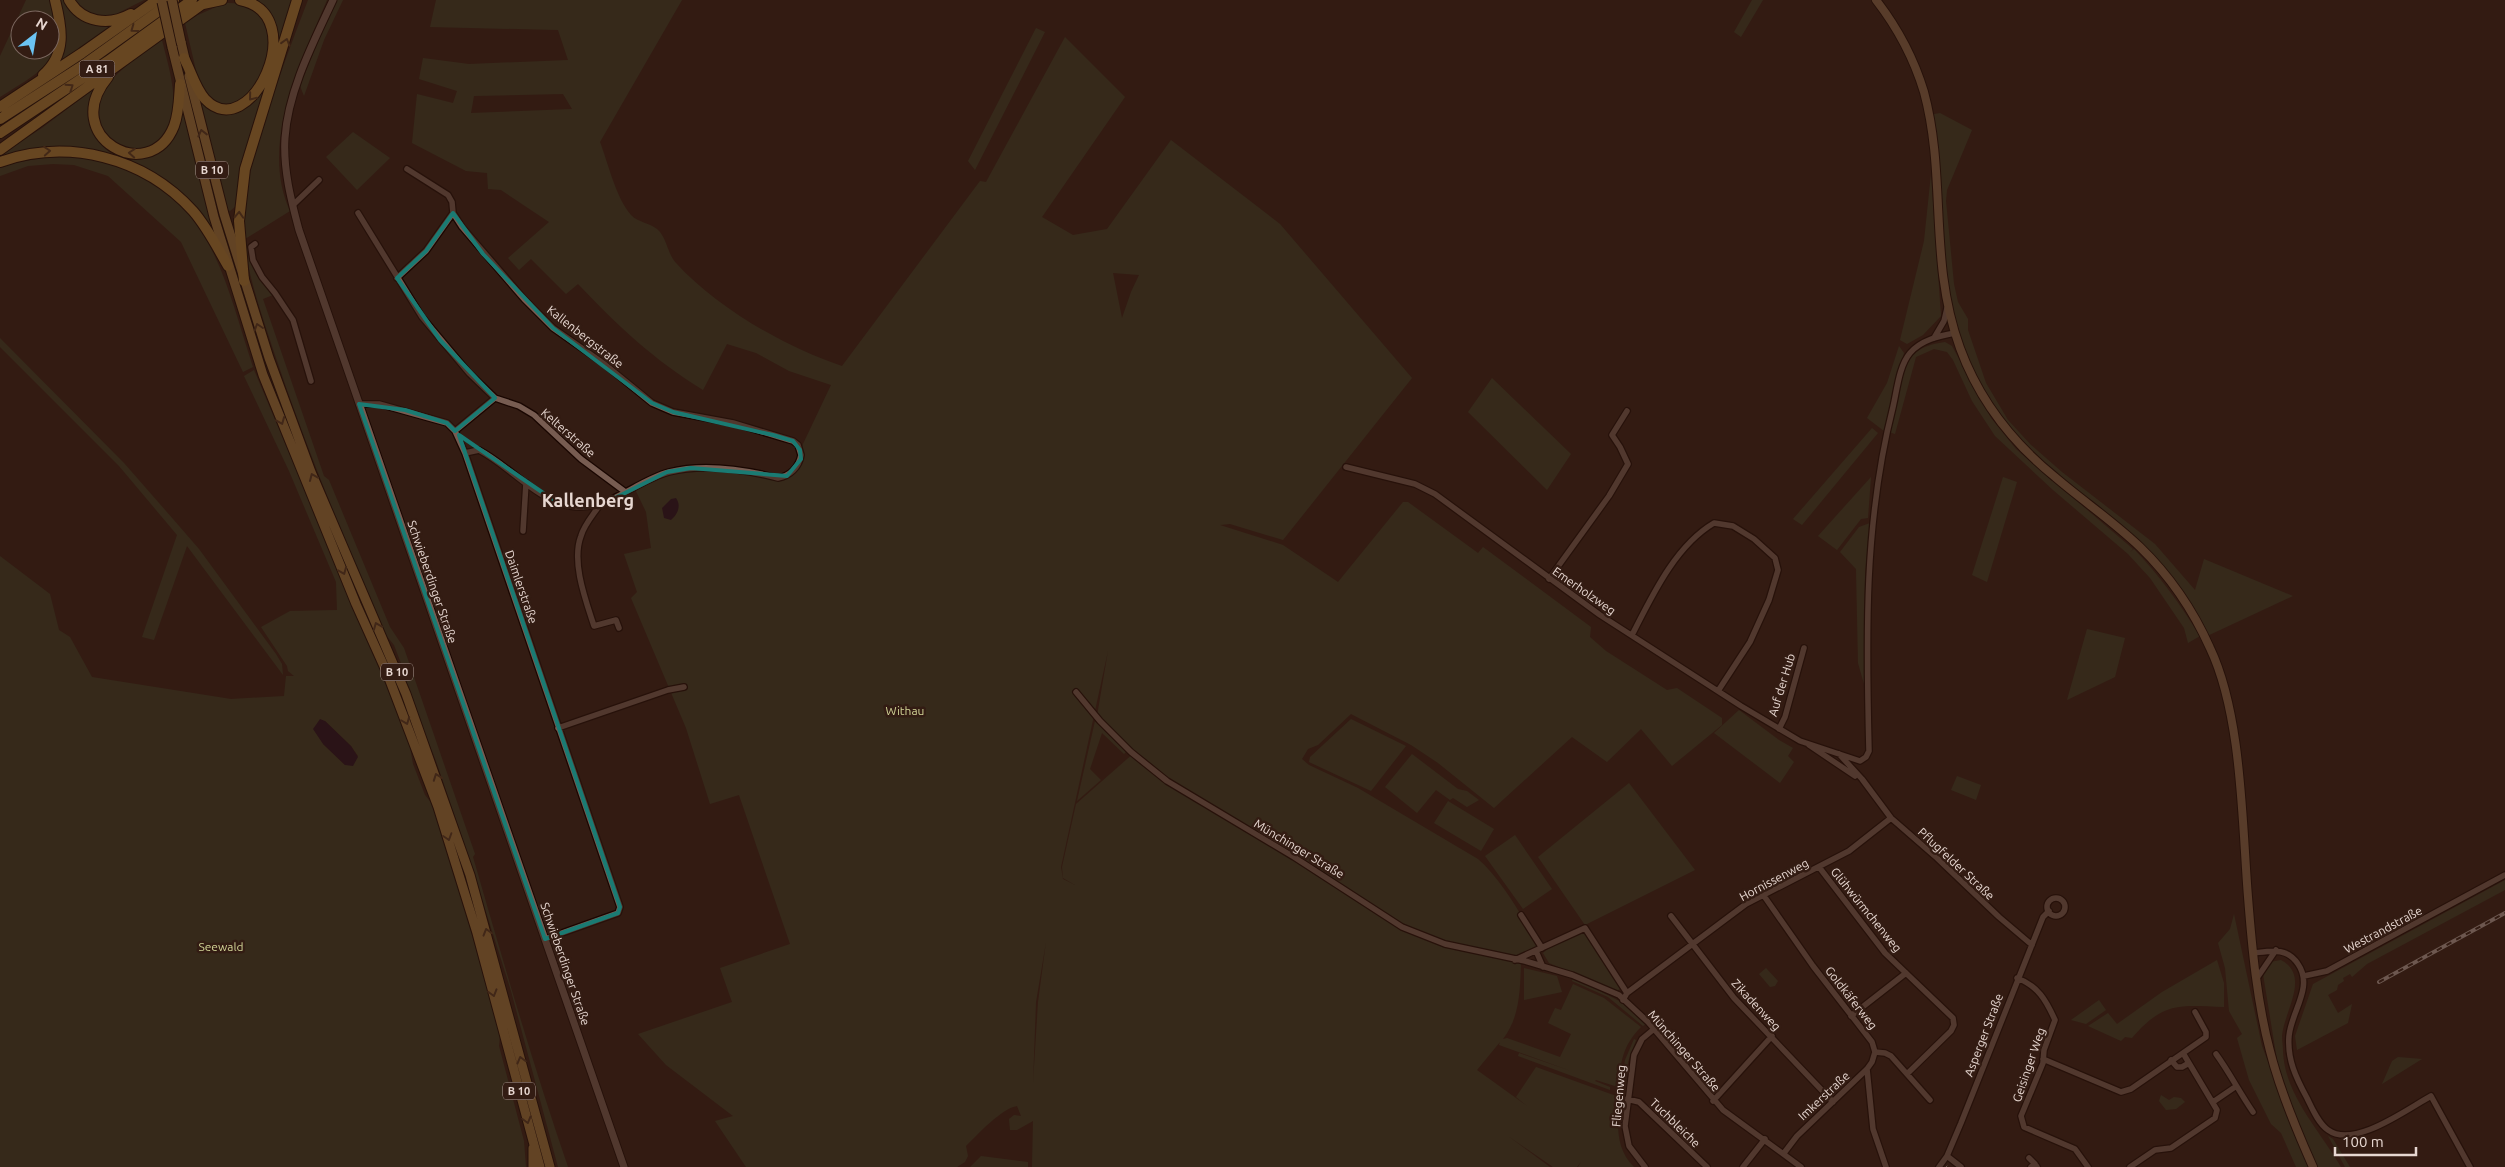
<svg xmlns="http://www.w3.org/2000/svg" width="2505" height="1167" font-family="Ubuntu,sans-serif">
  <rect width="100%" height="100%" fill="#331c13"/>
  <path fill="#3a3b25" fill-rule="evenodd" d="M 26,0 L 52,0 C 63,62 50,66 0,97 L 0,56 ZM 20,20 L 50,20 L 50,50 L 20,50 Z
    M 58,0 L 64,0 L 66,4 L 110,28 L 60,62 Z
    M 72,0 L 144,0 L 118,13 L 118,17 C 97,20 87,13 72,0 Z
    M 251,0 L 294,0 L 236,206 L 230,211 L 226,209 L 196,93 C 231,132 253,112 269,71 C 274,58 280,45 277,31 C 273,15 264,8 251,0 Z
    M 308,0 L 327,0 C 301,61 259,144 290,211 L 245,239 L 256,273 L 273,295 L 263,299 L 324,476 L 329,480 L 390,627 L 404,648 L 475,854 L 473,857 C 503,961 533,1065 568,1167 L 558,1167 L 511,991 L 468,855 L 436,761 L 409,694 L 404,671 L 394,645 L 385,634 C 345,541 305,446 273,349 C 258,303 240,255 243,205 C 245,181 254,156 261,132 C 275,87 291,44 308,0 Z
    M 335,0 L 343,0 L 324,40 L 304,96 L 300,86 Z
    M 436,0 L 682,0 L 600,142 C 608,163 616,198 631,215 C 638,223 653,223 660,232 C 667,241 668,254 676,263 C 717,308 785,347 842,366 L 980,181 L 986,182 L 1065,37 L 1125,97 L 1042,217 L 1073,235 L 1107,229 L 1171,140 L 1280,224 L 1412,378 L 1283,540 L 1230,524 L 1220,525 L 1283,545 L 1338,582 L 1403,502 L 1408,502 L 1478,553 L 1483,547 L 1591,627 L 1590,637 L 1606,651 L 1667,690 L 1677,688 L 1722,718 L 1722,725 L 1672,766 L 1641,729 L 1607,762 L 1572,737 L 1494,808 L 1438,763 L 1411,745 L 1351,714 L 1318,745 L 1308,749 L 1302,759 L 1309,765 L 1358,788 L 1478,859 C 1502,880 1523,917 1538,946 L 1516,957 L 1521,963 C 1520,990 1520,1017 1503,1039 L 1507,1038 L 1560,1057 L 1571,1034 L 1548,1023 L 1555,1008 L 1561,1010 L 1573,984 L 1604,998 L 1641,1027 C 1622,1046 1621,1062 1618,1087 L 1596,1080 L 1595,1081 L 1610,1087 L 1610,1090 L 1518,1056 L 1519,1053 L 1571,1071 L 1499,1045 L 1500,1042 L 1477,1070 L 1527,1106 L 1516,1097 L 1536,1067 L 1619,1097 C 1618,1123 1614,1147 1634,1167 L 1578,1167 L 1581,1162 L 1577,1167 L 1553,1167 L 1508,1136 L 1550,1167 L 1032,1167 L 1033,1121 L 1017,1130 L 1010,1130 L 1009,1119 L 1014,1115 L 1021,1116 L 1017,1106 C 1002,1108 977,1135 966,1146 L 968,1156 L 965,1162 L 957,1167 L 746,1167 L 715,1121 L 733,1116 L 666,1065 L 638,1034 L 732,1002 L 720,968 L 790,944 L 739,795 L 710,804 L 686,728 L 631,598 L 637,592 L 624,554 L 651,548 L 646,512 L 634,487 L 667,472 L 704,467 L 778,478 L 794,471 L 803,444 L 831,385 L 789,371 L 756,353 L 727,344 L 703,390 C 654,360 617,325 578,284 L 566,294 L 531,259 L 519,270 L 508,258 L 549,222 L 501,190 L 488,189 L 487,173 L 466,171 L 412,143 L 417,94 L 453,103 L 457,91 L 419,79 L 423,58 L 469,64 L 568,60 L 558,30 L 430,27 ZM 563,94 L 572,109 L 471,113 L 474,96 ZM 1113,273 L 1139,275 L 1131,292 L 1122,318 ZM 1108,651 L 1097,716 L 1135,752 L 1076,804 L 1062,867 L 1063,878 L 1075,885 L 1063,879 L 1061,867 ZM 1046,942 L 1038,1002 L 1033,1083 L 1036,1002 Z
    M 1752,0 L 1763,0 L 1741,37 L 1734,32 Z
    M 225,3 C 283,0 275,67 246,98 C 242,102 231,104 225,106 L 208,97 L 198,79 L 185,23 L 198,15 Z
    M 1036,28 L 1045,32 L 975,170 L 968,161 Z
    M 162,40 C 169,70 186,116 158,141 C 152,146 142,151 134,151 C 126,150 116,144 109,141 C 105,134 100,127 98,119 C 90,86 139,56 162,40 Z
    M 95,88 C 99,104 92,131 101,144 C 120,169 160,158 174,135 C 179,126 180,116 181,105 L 216,240 L 185,198 L 88,150 L 69,147 L 0,158 L 0,155 L 42,128 Z
    M 1940,113 L 1972,130 L 1947,190 L 1946,201 L 1954,284 L 1958,302 L 1968,319 L 1968,330 L 1986,383 L 2008,420 L 2031,445 L 2062,472 L 2155,544 L 2195,590 L 2204,559 L 2293,596 L 2205,637 L 2152,559 L 2026,451 L 1985,399 L 1947,308 L 1929,115 Z
    M 353,132 L 390,158 L 357,190 L 326,157 Z
    M 57,155 C 73,157 90,157 106,162 C 211,193 223,276 253,367 L 243,372 L 181,242 L 108,176 L 74,165 L 53,164 L 28,166 L 0,176 L 0,166 Z
    M 1931,174 L 1941,316 L 1923,335 L 1907,344 L 1900,340 L 1924,241 Z
    M 0,338 L 124,463 L 173,519 L 199,549 L 276,654 L 282,664 L 283,675 L 187,546 L 154,640 L 142,637 L 177,535 L 119,466 L 0,347 Z
    M 1945,342 L 1952,346 L 1991,418 L 2016,449 L 2133,549 L 2130,552 L 2134,549 C 2160,576 2180,604 2200,636 L 2188,643 L 2184,628 L 2150,578 L 2128,554 L 2053,490 L 1995,436 L 1972,401 L 1953,360 L 1947,352 L 1934,349 L 1916,357 L 1895,434 L 1889,432 C 1893,416 1902,364 1913,355 C 1921,346 1934,344 1945,342 Z
    M 1899,346 L 1904,353 L 1884,431 L 1867,418 L 1887,383 Z
    M 254,370 L 383,675 L 408,736 L 413,764 L 425,795 L 432,804 L 457,881 L 500,1036 L 499,1046 L 524,1141 L 526,1167 L 0,1167 L 0,556 L 50,594 L 59,630 L 70,637 L 92,677 L 231,699 L 284,696 L 286,676 L 294,676 L 288,671 L 287,666 L 261,627 L 290,611 L 337,610 L 336,582 L 289,471 L 244,376 ZM 325,721 L 351,746 L 358,756 L 345,765 L 323,744 Z
    M 1492,378 L 1571,454 L 1547,490 L 1468,412 Z
    M 1872,428 L 1878,433 L 1802,525 L 1793,519 Z
    M 1871,477 L 1868,518 L 1861,519 L 1837,550 L 1818,536 Z
    M 2003,477 L 2017,482 L 1987,582 L 1972,575 Z
    M 1870,523 L 1865,575 L 1864,684 L 1858,663 L 1856,569 L 1840,552 L 1859,527 Z
    M 2087,629 L 2125,638 L 2115,677 L 2067,700 Z
    M 1739,710 L 1779,740 L 1793,748 L 1788,756 L 1794,762 L 1780,783 L 1714,733 Z
    M 1351,719 L 1406,746 L 1371,791 L 1309,762 L 1310,757 Z
    M 1095,721 L 1126,752 L 1124,754 L 1102,733 L 1090,769 L 1101,780 L 1077,801 Z
    M 1412,754 L 1458,789 L 1467,791 L 1479,800 L 1467,807 L 1453,798 L 1450,800 L 1436,790 L 1417,813 L 1385,787 Z
    M 1957,776 L 1981,785 L 1976,800 L 1951,790 Z
    M 1629,783 L 1695,870 L 1585,925 L 1538,857 Z
    M 1448,801 L 1494,829 L 1481,851 L 1434,823 Z
    M 1515,835 L 1552,889 L 1523,909 L 1485,856 Z
    M 2505,880 L 2505,890 L 2367,964 L 2352,977 L 2350,974 L 2343,978 L 2344,981 L 2338,985 L 2337,990 L 2328,995 L 2338,1013 L 2352,1004 L 2348,1023 L 2297,1050 L 2295,1036 L 2313,984 Z
    M 2234,914 L 2262,1046 L 2308,1167 L 2296,1167 L 2281,1133 L 2271,1124 L 2249,1080 L 2237,1038 L 2242,1034 L 2229,1011 L 2225,968 L 2218,943 L 2230,929 Z
    M 1583,931 L 1622,988 L 1616,991 L 1549,963 L 1543,953 L 1554,944 Z
    M 2217,960 L 2224,983 L 2224,1007 C 2178,1005 2163,1002 2132,1038 L 2125,1037 L 2121,1041 L 2088,1026 L 2108,1013 L 2117,1024 L 2162,992 Z
    M 2281,960 C 2311,976 2284,1011 2282,1036 C 2282,1041 2283,1047 2283,1052 C 2285,1095 2320,1131 2341,1167 L 2316,1167 L 2292,1110 L 2278,1066 L 2263,974 L 2270,962 Z
    M 1524,968 L 1557,976 L 1562,992 L 1524,1000 Z
    M 1766,968 L 1778,981 L 1775,986 L 1770,987 L 1759,974 Z
    M 1573,977 L 1621,1002 L 1646,1024 L 1643,1026 L 1608,997 L 1572,981 Z
    M 2099,1000 L 2106,1010 L 2086,1024 L 2071,1020 Z
    M 1634,1039 L 1636,1040 L 1628,1062 L 1625,1096 L 1620,1095 L 1625,1060 Z
    M 2398,1057 L 2422,1059 L 2382,1084 L 2392,1061 Z
    M 2161,1095 L 2169,1100 L 2174,1097 L 2181,1098 L 2185,1102 L 2176,1109 L 2166,1110 L 2159,1101 Z
    M 2328,1136 L 2333,1139 L 2350,1167 L 2345,1167 Z
    M 981,1156 L 1028,1162 L 1028,1167 L 970,1167 Z"/>
  <path fill="#210a1d" d="M 676,498 C 682,506 677,515 671,520 L 664,518 L 662,508 L 671,499 Z
    M 320,719 L 325,721 L 351,746 L 358,757 L 353,766 L 345,765 L 323,744 L 313,729 Z"/>
  <g fill="none" stroke-linecap="round" stroke-linejoin="round">
    <g stroke="#190601" stroke-width="8">
      <path id="minor" d="M 407,169 L 448,195 L 452,202 L 453,213 L 462,227 L 524,299 L 553,328 L 603,363 L 652,403 L 673,412 L 733,423 L 793,441 L 798,445 L 801,455 C 799,467 790,476 778,478 C 743,469 704,463 669,472 C 635,481 606,513 570,506 C 535,499 510,466 479,450 L 465,453
        M 293,205 L 319,180
        M 358,213 L 422,317 L 469,373 L 495,398 L 519,406 L 534,415 L 581,459 L 624,491
        M 255,244 L 251,247 L 253,260 L 262,277 L 275,293 L 293,320 L 311,381
        M 397,278 L 426,251 L 453,213
        M 1934,338 L 1944,321 L 1947,308
        M 359,404 L 379,404 L 447,423 L 455,431 L 465,453 L 620,907 L 618,913 L 545,939
        M 455,431 L 495,398
        M 1346,467 L 1415,484 L 1435,494 L 1600,615 L 1741,706 L 1800,741 L 1860,761 L 1866,757 L 1869,751 C 1866,635 1864,521 1893,407 C 1897,390 1899,366 1910,353 C 1921,340 1939,336 1955,333
        M 599,506 C 593,515 584,525 581,536 C 571,562 586,601 594,626 L 616,620 L 619,628
        M 523,531 L 526,483
        M 1549,579 L 1609,496 L 1628,464 L 1620,447 L 1612,435 L 1627,411
        M 1632,635 C 1652,596 1675,546 1714,523 L 1733,526 L 1754,539 L 1775,558 L 1778,570 L 1769,600 L 1750,642 L 1718,691
        M 1076,692 L 1100,721 L 1131,752 L 1167,781 L 1294,857 L 1402,927 L 1445,944 L 1525,961 L 1572,975 L 1619,995 L 1648,1022 L 1723,1110 L 1801,1167
        M 558,728 L 668,690 L 684,687
        M 1779,729 L 1785,717 L 1804,648
        M 1809,745 L 1855,776
        M 1839,754 L 1862,779 L 1891,818 L 1937,858 L 1999,917 L 2032,945
        M 1819,867 L 1885,953 L 1953,1018 L 1954,1025 L 1951,1031 L 1908,1073
        M 1764,896 L 1813,966 L 1872,1042 L 1875,1052 L 1885,1053 L 1891,1056 L 1930,1100
        M2047 907a9 9 0 1 1 18 0a9 9 0 1 1-18 0Z
        M 1521,915 L 1542,948
        M 1671,916 L 1734,998 L 1833,1102
        M 1536,951 L 1543,967
        M 2254,953 C 2271,951 2287,947 2298,964 C 2314,987 2291,1012 2289,1036 C 2287,1059 2296,1078 2307,1098 C 2312,1108 2318,1123 2328,1130 C 2354,1149 2407,1109 2431,1096 L 2470,1167
        M 1515,960 L 1585,928 L 1627,993
        M 2304,976 L 2327,971 L 2505,875
        M 2017,978 C 2038,986 2046,1000 2055,1020 L 2044,1050 L 2043,1063 L 2021,1116 L 2024,1127 L 2075,1149 L 2088,1167
        M 2257,978 L 2276,950
        M 1623,1000 L 1627,993 L 1746,904 L 1849,851 L 1891,818
        M 1851,1016 L 1906,973
        M 2183,1053 L 2206,1037 L 2206,1032 L 2195,1012
        M 2216,1054 C 2230,1073 2239,1092 2253,1112
        M 2043,1059 L 2121,1092 L 2131,1089 L 2183,1053 L 2217,1110 L 2215,1118 L 2171,1148 L 2155,1150 L 2130,1167
        M 2171,1060 L 2177,1067 L 2182,1067 L 2189,1063
        M 1867,1069 L 1873,1129 L 1886,1167
        M 1627,1099 L 1639,1102 L 1707,1167
        M 1713,1101 L 1772,1036
        M 2213,1102 L 2235,1087
        M 1784,1153 L 1797,1136 L 1867,1069 L 1872,1062 L 1875,1052
        M 1947,1156 L 1961,1167
        M 2029,1158 L 2035,1164
        M 1645,1167 L 1629,1146 L 1625,1126 L 1634,1055 L 1642,1039 L 1654,1029
        M 1743,1167 L 1765,1139
        M 1939,1167 L 1947,1156 L 1961,1123 L 2043,917 L 2049,911
        M 2031,1167 L 2035,1164 L 2037,1167"/>
    </g>
    <g stroke="#190601" stroke-width="9">
      <path id="tertiary" d="M 333,0 C 313,43 288,91 285,138 C 283,169 291,200 299,230 L 624,1167"/>
    </g>
    <g stroke="#190601" stroke-width="10">
      <path id="secondary" d="M 1876,0 C 1897,27 1914,59 1924,92 C 1947,177 1928,261 1960,348 C 1979,400 2013,443 2055,477 C 2083,501 2114,522 2140,547 C 2170,576 2193,610 2210,648 C 2242,715 2242,823 2248,897 C 2252,948 2257,1002 2270,1051 C 2280,1091 2296,1129 2313,1167"/>
    </g>
    <g stroke="#190601" stroke-width="11">
      <path id="trunk" d="M 181,42 L 186,63
        M 172,47 L 214,217 L 263,375 L 356,604 L 387,673 L 438,807 L 477,933 L 540,1167
        M 189,76 L 224,214 L 269,358 L 311,472 L 406,694 L 470,875 L 550,1167
        M 533,1167 L 533,1148"/>
    </g>
    <g stroke="#190601" stroke-width="12">
      <path id="motorway" d="M 69,0 C 82,23 109,26 131,14
        M 203,4 L 222,0
        M 184,58 C 191,71 195,88 205,99 C 250,147 313,14 240,0
        M 43,75 C 67,54 62,28 55,0
        M 108,77 C 58,137 150,187 174,126 C 179,113 179,98 180,84
        M 0,107 L 82,53 L 157,0
        M 0,119 L 82,66 L 174,0
        M 0,133 L 108,61 L 192,0
        M 0,150 L 208,0
        M 0,162 C 68,138 144,157 193,211 C 207,227 217,247 228,266
        M 244,281 L 239,221 L 245,169 L 297,0"/>
    </g>
    <use href="#minor" stroke="#775c51" stroke-width="5.5"/>
    <use href="#tertiary" stroke="#775c51" stroke-width="7"/>
    <use href="#secondary" stroke="#856548" stroke-width="8"/>
    <use href="#trunk" stroke="#9c743a" stroke-width="9"/>
    <use href="#motorway" stroke="#a67a34" stroke-width="10"/>
    <path stroke="#b3a19a" stroke-width="1" d="M 1946,1167 L 1947,1166"/>
    <g stroke="#b3a19a" stroke-width="4">
      <path id="rail" d="M 2379,982 L 2505,913"/>
    </g>
    <use href="#rail" stroke="#331c13" stroke-width="2" stroke-dasharray="5.5" stroke-linecap="butt"/>
    <g stroke="#190601" stroke-width="11" stroke-linecap="butt">
      <path id="trunk-bridge" d="M 172,0 L 181,42
        M 162,2 L 172,47"/>
    </g>
    <use href="#trunk-bridge" stroke="#9c743a" stroke-width="9"/>
  </g>
  <defs><path id="oneway-chevron" d="M-2-3.5L2.5 0L-2 3.5" fill="none" stroke-width="1.6" stroke-linecap="round" stroke-linejoin="round" transform="scale(1.25)"/></defs>
  <g stroke="#56381d">
    <use href="#oneway-chevron" transform="translate(134 29) rotate(144)"/>
    <use href="#oneway-chevron" transform="translate(286 42) rotate(-73)"/>
    <use href="#oneway-chevron" transform="translate(70 87) rotate(-34)"/>
    <use href="#oneway-chevron" transform="translate(252 97) rotate(129)"/>
    <use href="#oneway-chevron" transform="translate(47 151) rotate(-4)"/>
    <use href="#oneway-chevron" transform="translate(132 153) rotate(-176)"/>
    <use href="#oneway-chevron" transform="translate(239 215) rotate(-87)"/>
  </g>
  <g stroke="#52361f">
    <use href="#oneway-chevron" transform="translate(202 133) rotate(-104)"/>
    <use href="#oneway-chevron" transform="translate(258 327) rotate(-108)"/>
    <use href="#oneway-chevron" transform="translate(281 421) rotate(68)"/>
    <use href="#oneway-chevron" transform="translate(313 477) rotate(-113)"/>
    <use href="#oneway-chevron" transform="translate(343 571) rotate(68)"/>
    <use href="#oneway-chevron" transform="translate(377 626) rotate(-112)"/>
    <use href="#oneway-chevron" transform="translate(406 721) rotate(69)"/>
    <use href="#oneway-chevron" transform="translate(437 777) rotate(-110)"/>
    <use href="#oneway-chevron" transform="translate(448 837) rotate(72)"/>
    <use href="#oneway-chevron" transform="translate(487 932) rotate(-106)"/>
    <use href="#oneway-chevron" transform="translate(493 993) rotate(74)"/>
    <use href="#oneway-chevron" transform="translate(521 1060) rotate(-105)"/>
    <use href="#oneway-chevron" transform="translate(527 1120) rotate(75)"/>
  </g>
  <path d="M0 0H2505V1167H0ZM 453,213 L 483,254 L 553,328 L 652,403 L 673,412 L 773,435 L 793,441 L 800,450 L 801,459 L 787,476 L 691,468 L 667,472 L 599,506 L 581,507 L 552,499 L 459,435 L 620,907 L 618,913 L 545,939 L 359,404 L 405,410 L 447,423 L 455,431 L 495,398 L 440,340 L 397,278 L 426,251 Z" fill="#331c13" fill-opacity=".55" fill-rule="evenodd"/>
  <path fill="none" stroke="#1a7b73" stroke-width="4" stroke-linejoin="round" d="M 453,213 L 483,254 L 553,328 L 652,403 L 673,412 L 773,435 L 793,441 L 800,450 L 801,459 L 787,476 L 691,468 L 667,472 L 599,506 L 581,507 L 552,499 L 459,435 L 620,907 L 618,913 L 545,939 L 359,404 L 405,410 L 447,423 L 455,431 L 495,398 L 440,340 L 397,278 L 426,251 Z"/>
  <g text-anchor="middle" stroke-width="5" stroke-linejoin="round" paint-order="stroke">
    <g fill="#331c13" stroke="#b19f98" stroke-width="1">
      <rect x="79.5" y="60.5" width="35" height="17" rx="4"/>
      <rect x="196" y="161.5" width="32" height="17" rx="4"/>
      <rect x="381" y="663.5" width="32" height="17" rx="4"/>
      <rect x="503" y="1082.5" width="32" height="17" rx="4"/>
    </g>
    <g font-size="11" font-weight="bold" fill="#e7d7d1">
      <text x="97" y="73">A 81</text>
      <text x="212" y="174">B 10</text>
      <text x="397" y="676">B 10</text>
      <text x="519" y="1095">B 10</text>
    </g>
    <g font-size="12" fill="#e7d7d1" stroke="#331c13">
      <text transform="translate(585 337) rotate(38)" y="4">Kallenbergstraße</text>
      <text transform="translate(568 433) rotate(41)" y="4">Kelterstraße</text>
      <text transform="translate(432 582) rotate(71)" y="4">Schwieberdinger Straße</text>
      <text transform="translate(521 587) rotate(71)" y="4">Daimlerstraße</text>
      <text transform="translate(1584 591) rotate(35)" y="4">Emerholzweg</text>
      <text transform="translate(1782 685) rotate(-73)" y="4">Auf der Hub</text>
      <text transform="translate(1299 849) rotate(31)" y="4">Münchinger Straße</text>
      <text transform="translate(1956 864) rotate(43)" y="4">Pflugfelder Straße</text>
      <text transform="translate(1774 880) rotate(-28)" y="4">Hornissenweg</text>
      <text transform="translate(1866 910) rotate(51)" y="4">Glühwürmchenweg</text>
      <text transform="translate(2383 930) rotate(-28)" y="4">Westrandstraße</text>
      <text transform="translate(565 964) rotate(71)" y="4">Schwieberdinger Straße</text>
      <text transform="translate(1851 998) rotate(52)" y="4">Goldkäferweg</text>
      <text transform="translate(1756 1005) rotate(47)" y="4">Zikadenweg</text>
      <text transform="translate(1984 1035) rotate(-69)" y="4">Asperger Straße</text>
      <text transform="translate(1684 1051) rotate(49)" y="4">Münchinger Straße</text>
      <text transform="translate(2029 1065) rotate(-71)" y="4">Geisinger Weg</text>
      <text transform="translate(1619 1096) rotate(-85)" y="4">Fliegenweg</text>
      <text transform="translate(1824 1096) rotate(-43)" y="4">Imkerstraße</text>
      <text transform="translate(1675 1123) rotate(44)" y="4">Tuchbleiche</text>
    </g>
    <g font-size="12" fill="#d0d295" stroke="#331c13">
      <text x="905" y="715">Withau</text>
      <text x="221" y="951">Seewald</text>
    </g>
    <g font-size="18" font-weight="bold" fill="#e7d7d1" stroke="#331c13">
      <text x="588" y="507">Kallenberg</text>
    </g>
  </g>
  <g transform="translate(35 35) rotate(31)"><circle r="24" fill="#331c13" stroke="#7b675f"/>
  <path d="M0-4L9 19L0 12L-9 19Z" fill="#6bc3f2"/>
  <text y="-8" font-size="14" font-weight="bold" text-anchor="middle" fill="#e7d7d1">N</text>
  </g>
  <path d="M2335 1147v8h81v-8" fill="none" stroke="#e7d7d1" stroke-width="2.5"/>
  <text x="2342" y="1147" font-size="15" fill="#e7d7d1" stroke="#331c13" stroke-width="4" paint-order="stroke">100 m</text>
</svg>
